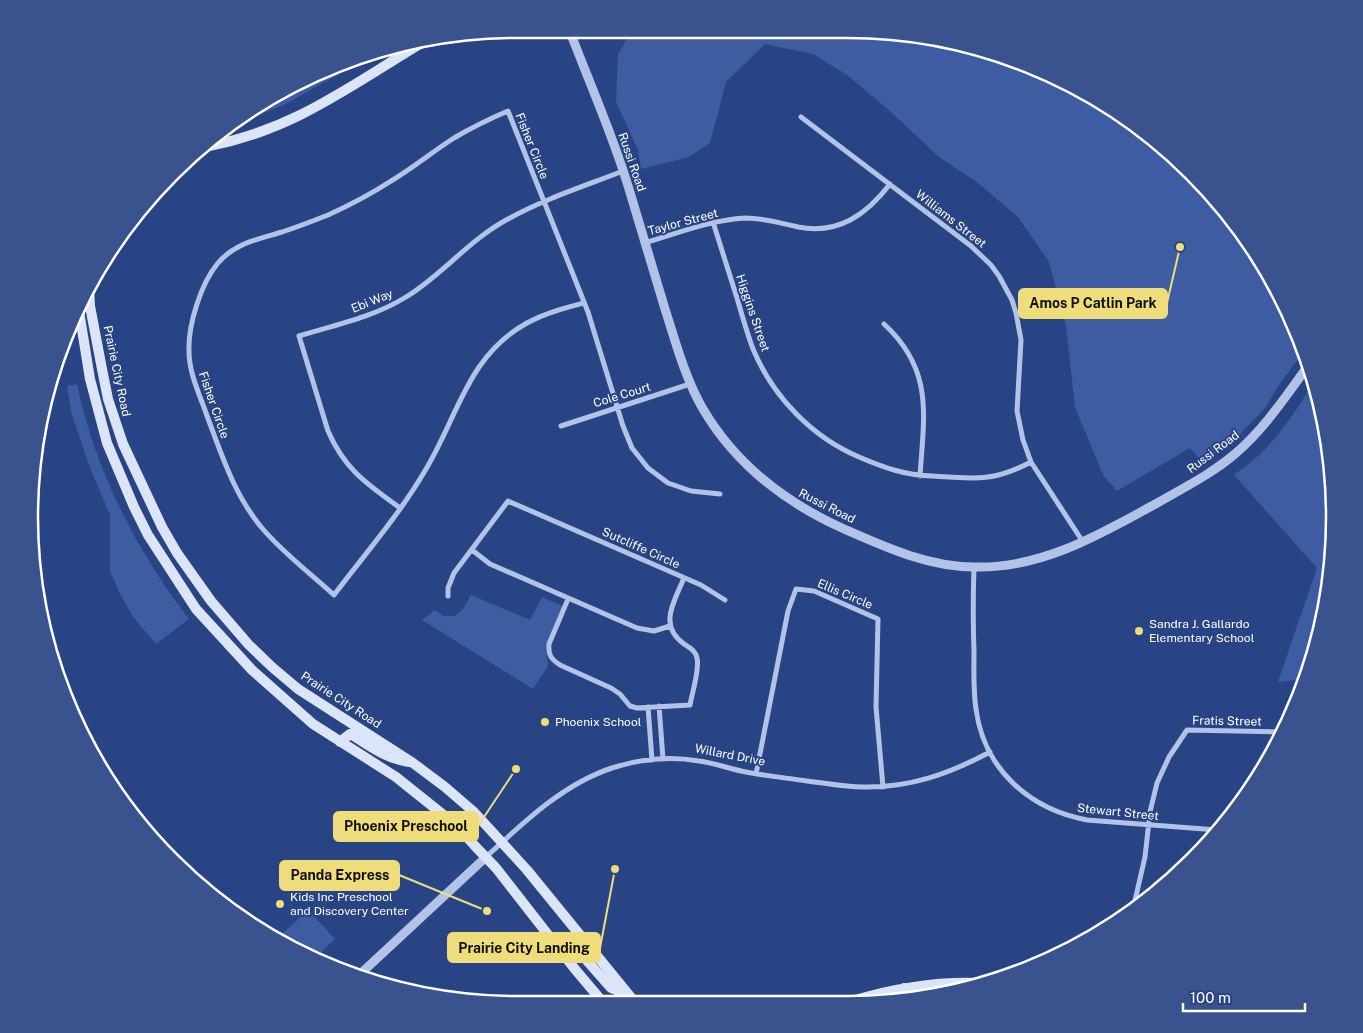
<svg xmlns="http://www.w3.org/2000/svg" width="1363" height="1033" font-family="'Public Sans',sans-serif">
  <rect width="100%" height="100%" fill="#294485"/>
  <path fill="#3d5ca1" d="M 642,29 L 878,30 L 973,45 L 1062,79 L 1143,129 L 1192,172 L 1252,245 L 1297,330 L 1304,351 L 1279,385 L 1266,407 L 1238,436 L 1220,451 L 1202,461 L 1190,448 L 1117,491 L 1103,475 L 1075,407 L 1066,326 L 1049,262 L 1018,217 L 978,183 L 939,157 L 891,112 L 847,75 L 813,54 L 765,44 L 726,82 L 710,143 L 689,157 L 641,169 L 638,150 L 616,102 L 618,54 L 630,34 Z
    M 385,48 L 284,105 L 237,123 L 272,94 Z
    M 1313,382 L 1325,421 L 1334,516 L 1325,611 L 1304,679 L 1278,682 L 1317,568 L 1234,475 C 1242,469 1251,462 1259,455 C 1280,435 1299,408 1313,382 Z
    M 77,384 C 95,470 136,550 189,619 L 156,644 L 133,617 L 120,594 L 110,571 L 110,515 L 90,468 L 71,412 L 67,386 Z
    M 471,595 L 530,620 L 542,597 L 562,606 L 546,648 L 548,666 L 533,689 L 422,620 L 435,610 L 443,616 L 455,616 L 463,609 Z
    M 308,910 L 335,939 L 315,958 L 283,943 L 278,938 Z"/>
  <g fill="none" stroke-linecap="round" stroke-linejoin="round">
    <path stroke="#b3c3e7" stroke-width="5" d="M 801,117 L 971,246 L 991,265 L 999,276 L 1012,300 L 1016,313 L 1021,340 L 1017,411 L 1023,440 L 1031,462 L 1083,542
      M 713,222 C 721,248 729,273 737,298 C 742,315 747,333 753,349 C 773,397 812,437 859,457 C 885,468 904,475 932,476 C 974,479 993,482 1031,462
      M 645,243 C 678,233 711,220 745,218 C 764,218 781,223 798,227 C 839,235 867,214 890,184
      M 584,303 C 565,308 545,313 527,323 C 468,355 458,416 426,469 C 400,514 365,554 334,595 C 310,573 283,553 262,528 C 234,495 221,453 206,413 C 199,393 189,373 189,351 C 188,325 201,283 218,263 C 235,243 259,239 282,232 C 297,227 313,221 328,215 C 350,205 371,194 391,181 C 413,168 432,152 454,138 C 471,128 489,119 508,111 L 588,312 L 623,426 L 632,448 L 648,468 L 668,483 L 691,491 L 720,494
      M 884,324 C 934,370 924,415 920,476
      M 561,426 L 690,384
      M 400,508 C 367,484 345,470 328,431 L 299,336 C 335,325 374,317 406,297 C 442,275 470,239 508,219 C 544,199 585,186 623,171
      M 31,526 L 33,564
      M 472,550 L 490,564 L 637,628 L 654,631 L 670,626
      M 974,567 C 973,596 973,624 974,652 C 974,671 973,690 976,709 C 984,769 1029,809 1087,820 L 1217,830
      M 448,596 L 448,588 L 454,573 L 508,501 L 701,585 L 725,600
      M 568,599 L 549,644 C 548,655 551,659 560,665 L 611,688 L 620,694 L 630,706 L 637,708 L 690,705 C 692,693 700,669 697,658 C 696,651 690,648 684,644 C 658,625 674,602 684,578
      M 659,706 L 663,759
      M 648,707 L 652,760
      M 756,774 L 788,611 L 796,589 L 814,591 L 878,619 L 876,707 L 883,787
      M 486,857 C 523,823 563,784 612,768 C 640,759 670,756 699,761 C 715,763 730,769 746,772 C 766,776 787,778 807,781 C 825,783 844,787 863,787 C 909,788 949,774 990,752
      M 1133,909 L 1145,857 L 1150,812 L 1157,783 L 1169,757 L 1187,730 L 1282,732"/>
    <path stroke="#b3c3e7" stroke-width="9" d="M 569,29 C 589,82 613,135 629,189 C 641,229 653,269 665,309 C 676,343 685,378 703,409 C 736,465 786,503 844,529 C 885,547 928,567 974,567 C 1042,569 1101,534 1159,502 C 1185,487 1213,473 1236,453 C 1265,428 1285,397 1308,366
      M 357,977 L 486,857"/>
    <path stroke="#dce4f7" stroke-width="10" d="M 209,146 C 294,130 353,84 425,41
      M 89,286 L 90,306 L 102,369 L 108,399 L 123,444 L 162,527 L 177,553 L 211,601 L 249,645 L 272,667 L 298,689 L 413,763 L 445,787 L 474,812 L 527,870 L 633,1000
      M 78,305 L 90,379 L 107,443 L 134,507 L 148,535 L 196,609 L 252,670 L 313,724 L 396,777 L 456,825 L 474,845 L 496,868 L 574,968 L 601,1000
      M 340,742 L 350,734 C 371,746 384,758 409,762
      M 567,958 L 576,953 L 582,955 L 611,988 L 628,995
      M 855,1000 C 896,988 939,981 981,983
      M 898,1000 L 903,995 L 904,988"/>
  </g>
  <g fill="#eedd7a" stroke="#294485" stroke-width="2">
    <circle cx="1139" cy="631" r="5"/>
    <circle cx="545" cy="722" r="5"/>
    <circle cx="280" cy="904" r="5"/>
  </g>
  <g text-anchor="middle" stroke-width="4" stroke-linejoin="round" paint-order="stroke">
    <g font-size="12" fill="#fff" stroke="#294485">
      <text transform="translate(532 146) rotate(68)" y="4">Fisher Circle</text>
      <text transform="translate(632 162) rotate(71)" y="4">Russi Road</text>
      <text transform="translate(951 219) rotate(38)" y="4">Williams Street</text>
      <text transform="translate(683 222) rotate(-15)" y="4">Taylor Street</text>
      <text transform="translate(372 301) rotate(-22)" y="4">Ebi Way</text>
      <text transform="translate(753 313) rotate(71)" y="4">Higgins Street</text>
      <text transform="translate(117 371) rotate(78)" y="4">Prairie City Road</text>
      <text transform="translate(622 395) rotate(-17)" y="4">Cole Court</text>
      <text transform="translate(214 405) rotate(71)" y="4">Fisher Circle</text>
      <text transform="translate(1213 452) rotate(-37)" y="4">Russi Road</text>
      <text transform="translate(827 506) rotate(27)" y="4">Russi Road</text>
      <text transform="translate(641 548) rotate(24)" y="4">Sutcliffe Circle</text>
      <text transform="translate(845 594) rotate(23)" y="4">Ellis Circle</text>
      <text transform="translate(341 700) rotate(33)" y="4">Prairie City Road</text>
      <text transform="translate(1227 721) rotate(1)" y="4">Fratis Street</text>
      <text transform="translate(730 755) rotate(11)" y="4">Willard Drive</text>
      <text transform="translate(1118 812) rotate(6)" y="4">Stewart Street</text>
    </g>
    <g font-size="12" fill="#fff" stroke="#294485" text-anchor="start">
      <text x="1149" y="628">Sandra J. Gallardo<tspan x="1149" dy="14">Elementary School</tspan></text>
      <text x="555" y="726">Phoenix School</text>
      <text x="290" y="901">Kids Inc Preschool<tspan x="290" dy="14">and Discovery Center</tspan></text>
    </g>
  </g>
  <path d="M0 0H1363V1033H0ZM517 38H847A479 479 0 0 1 1326 517V517A479 479 0 0 1 847 996H517A479 479 0 0 1 38 517V517A479 479 0 0 1 517 38Z" fill="#3a538f" fill-rule="evenodd"/>
  <path fill="none" stroke="#fff" stroke-width="2.5" d="M517 38H847A479 479 0 0 1 1326 517V517A479 479 0 0 1 847 996H517A479 479 0 0 1 38 517V517A479 479 0 0 1 517 38Z"/>
  <path fill="none" stroke="#eedd7a" stroke-width="2" d="M1180 247L1167 303M516 769L478 826M487 911L399 875M615 869L600 948"/>
  <g fill="#eedd7a" stroke="#294485" stroke-width="2">
    <circle cx="1180" cy="247" r="5"/>
    <circle cx="516" cy="769" r="5"/>
    <circle cx="487" cy="911" r="5"/>
    <circle cx="615" cy="869" r="5"/>
  </g>
  <g fill="#eedd7a" stroke="#eedd7a" stroke-width="2">
    <rect x="1019" y="289" width="148" height="29" rx="5"/>
    <rect x="334" y="812" width="144" height="29" rx="5"/>
    <rect x="280" y="861" width="119" height="29" rx="5"/>
    <rect x="448" y="933" width="152" height="29" rx="5"/>
  </g>
  <g font-size="14" text-anchor="middle" font-weight="bold" fill="#111">
    <text x="1093" y="308">Amos P Catlin Park</text>
    <text x="406" y="831">Phoenix Preschool</text>
    <text x="340" y="880">Panda Express</text>
    <text x="524" y="953">Prairie City Landing</text>
  </g>
  <path d="M1183 1003v8h122v-8" fill="none" stroke="#ffffff" stroke-width="2.5"/>
  <text x="1190" y="1003" font-size="15" fill="#ffffff" stroke="#294485" stroke-width="4" paint-order="stroke">100 m</text>
</svg>
